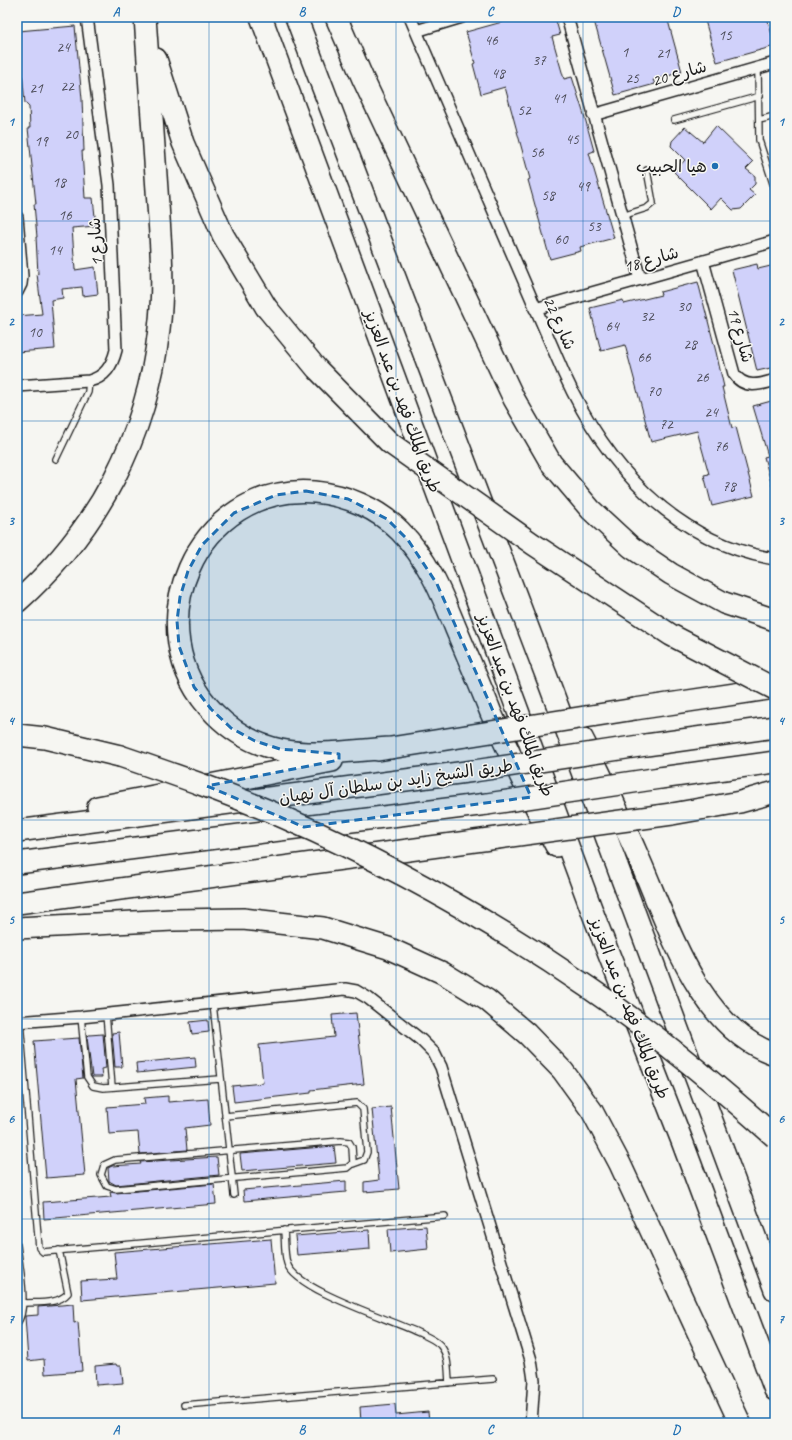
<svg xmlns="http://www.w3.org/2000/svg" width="792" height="1440" font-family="Caveat,'Playpen Sans Arabic',sans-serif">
  <rect width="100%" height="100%" fill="#f6f6f2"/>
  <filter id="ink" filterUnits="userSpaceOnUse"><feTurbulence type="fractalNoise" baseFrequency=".025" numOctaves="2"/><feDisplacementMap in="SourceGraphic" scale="8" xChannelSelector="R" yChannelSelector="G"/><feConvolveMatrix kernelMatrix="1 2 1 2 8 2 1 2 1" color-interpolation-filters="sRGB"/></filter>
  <g filter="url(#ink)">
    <path fill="#d0d1fa" stroke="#1c1c1c" d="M 513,17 L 555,17 L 560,35 L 552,37 L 564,79 L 572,77 L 585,118 L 594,151 L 589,153 L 614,238 L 580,247 L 581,251 L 550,259 L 528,180 L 530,179 L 505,87 L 481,94 L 473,64 L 475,63 L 466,32 L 513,19 Z
      M 593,17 L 667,17 L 682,72 L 653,80 L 655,84 L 615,95 Z
      M 704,17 L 767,17 L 775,46 L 717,62 Z
      M 75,26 L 82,99 L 84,151 L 82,151 L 85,198 L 93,198 L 96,226 L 72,228 L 75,270 L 95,267 L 98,294 L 83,296 L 82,287 L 62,289 L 63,298 L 51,300 L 55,349 L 17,352 L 17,316 L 42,314 L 37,274 L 38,274 L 36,237 L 37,237 L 34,204 L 36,204 L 28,128 L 30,128 L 29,107 L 25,103 L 18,31 Z
      M 716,126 L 753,162 L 746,169 L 755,176 L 755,184 L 749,190 L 755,195 L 741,209 L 733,210 L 721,198 L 711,209 L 674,172 L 685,160 L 671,146 L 672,141 L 685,127 L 703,142 Z
      M 757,264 L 758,269 L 775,265 L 775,367 L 757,371 L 732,270 Z
      M 698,282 L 716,352 L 724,387 L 722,387 L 732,428 L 736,427 L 754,496 L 712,506 L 704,475 L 709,474 L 697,431 L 651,442 L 625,345 L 601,351 L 590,308 L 623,300 L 624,304 L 661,295 L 660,292 Z
      M 775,400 L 775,485 L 772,486 L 764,457 L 768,456 L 753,406 Z
      M 356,1013 L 364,1084 L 311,1090 L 311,1093 L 234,1102 L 232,1086 L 263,1083 L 259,1045 L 334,1037 L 332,1015 Z
      M 208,1020 L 209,1032 L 192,1034 L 190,1022 Z
      M 119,1032 L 122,1067 L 115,1067 L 112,1033 Z
      M 103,1034 L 106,1068 L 101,1069 L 102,1077 L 92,1077 L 87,1037 L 89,1035 Z
      M 79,1038 L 83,1078 L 76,1079 L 85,1175 L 46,1178 L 34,1041 Z
      M 195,1057 L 196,1067 L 137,1073 L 136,1063 Z
      M 168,1096 L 168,1102 L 208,1099 L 210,1125 L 185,1128 L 187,1150 L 140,1154 L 138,1132 L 109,1134 L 107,1107 L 145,1104 L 144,1098 Z
      M 391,1107 L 399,1189 L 364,1192 L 364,1182 L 379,1180 L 372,1109 Z
      M 334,1146 L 336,1163 L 242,1171 L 240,1154 Z
      M 217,1157 L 219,1175 L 116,1185 L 109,1181 L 108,1168 L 112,1166 L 141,1164 L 140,1162 Z
      M 346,1181 L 346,1192 L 244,1201 L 243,1190 Z
      M 214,1184 L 216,1204 L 44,1219 L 43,1202 L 111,1197 L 110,1192 L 116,1193 Z
      M 426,1226 L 428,1249 L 390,1253 L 388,1229 Z
      M 369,1230 L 370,1249 L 297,1255 L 295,1236 Z
      M 271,1239 L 275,1283 L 82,1300 L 81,1281 L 117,1279 L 114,1252 Z
      M 73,1304 L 74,1323 L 78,1322 L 82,1371 L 45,1374 L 44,1359 L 28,1361 L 25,1316 L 38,1315 L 38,1307 Z
      M 116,1364 L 117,1366 L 121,1366 L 123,1383 L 96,1385 L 95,1366 Z
      M 395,1404 L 396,1415 L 428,1412 L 429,1423 L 361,1423 L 360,1407 Z"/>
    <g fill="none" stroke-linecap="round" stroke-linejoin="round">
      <g stroke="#1c1c1c" stroke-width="8">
        <path id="lane" d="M 758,68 L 759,140 L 775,190
          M 674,120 L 760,96
          M 759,120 L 775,116
          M 622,216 L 647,208 L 653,203 L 647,170
          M 56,459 L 88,392 L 89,381
          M 213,1004 L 234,1195
          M 106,1014 L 112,1087
          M 81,1017 L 87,1077 L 93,1086 L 103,1088 L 220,1079
          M 20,1021 L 39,1248 L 43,1252 L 445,1216
          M 225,1116 L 357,1103 L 363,1109 L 367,1152 L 364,1160 L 353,1164
          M 341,1141 L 349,1142 L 352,1147 L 353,1163 L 347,1168 L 116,1189 L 107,1186 L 101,1175 L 104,1165 L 115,1160 Z
          M 284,1230 C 285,1241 284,1253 287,1263 C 294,1290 393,1320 419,1333 C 426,1336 434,1339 440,1345 C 449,1355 448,1370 449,1383
          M 17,1245 C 19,1263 29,1310 17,1323
          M 23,1303 C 37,1302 58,1305 68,1293 L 59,1250
          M 184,1405 L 493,1379"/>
      </g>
      <g stroke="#1c1c1c" stroke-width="14">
        <path id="street" d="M 410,17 L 564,374 C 605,464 673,542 775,559
          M 567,17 L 640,279
          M 416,31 L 462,17
          M 593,115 L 775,63
          M 17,217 L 22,276 L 21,284 L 17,292
          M 703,261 L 734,374 C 744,389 760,385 775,380
          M 535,309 L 775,241
          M 17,386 L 89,381 C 105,377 112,366 116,350 L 109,185 L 87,17
          M 17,1022 L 81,1017 L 345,989 L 356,991 L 368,998 L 421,1040 L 434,1053 L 441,1067 L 531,1360 L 534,1380 L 531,1423"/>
      </g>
      <g stroke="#1c1c1c" stroke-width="24">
        <path id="highway" d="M 261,17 L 595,919 L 682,1141 L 775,1390
          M 296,17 L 546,675 L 775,1290
          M 336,17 L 363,79 L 514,399 L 551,463 L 591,510 L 631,547 L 671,574 L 724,603 L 775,620
          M 156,59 L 183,143 L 223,235 L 266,307
          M 17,602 C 98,530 147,437 159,329 C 165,282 160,236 157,190 C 153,132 149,75 145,17
          M 635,709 L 775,688
          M 17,735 L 45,738 L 120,756
          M 582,738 C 603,778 622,820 640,861 C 669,927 700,1030 775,1054
          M 646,745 L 775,727
          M 391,748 C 355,750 317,757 281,750 C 256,745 233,732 215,714 C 132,631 196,482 315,492 C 346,495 377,508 400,531 C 427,558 442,594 456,629 C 468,657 480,685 491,713 C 511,758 533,802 556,846
          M 378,750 L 466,736
          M 660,778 L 775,762
          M 98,807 L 332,761
          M 672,814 L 740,802 L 775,792
          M 17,831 L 474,771
          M 17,863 L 487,804
          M 17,903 L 497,838
          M 17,928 L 173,920 L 243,919 L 323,928 L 388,948 L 443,973 L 487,1000 L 527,1034 L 563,1071 L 592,1111 L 620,1164 L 740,1423"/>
      </g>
      <use href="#lane" stroke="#f6f6f2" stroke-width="5.5"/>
      <use href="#street" stroke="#f6f6f2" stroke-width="11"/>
      <use href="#highway" stroke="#f6f6f2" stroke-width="21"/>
      <g stroke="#1c1c1c" stroke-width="24" stroke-linecap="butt">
        <path id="highway-bridge" d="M 266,307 L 317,369 L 390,443 L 533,544 L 671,635 L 775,689
          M 466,736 L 635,709
          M 120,756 C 176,775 231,794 285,818 C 392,865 493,922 589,988 C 655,1033 716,1084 775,1137
          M 474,771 L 646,745
          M 487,804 L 660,778
          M 497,838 L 672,814"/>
      </g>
      <use href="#highway-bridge" stroke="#f6f6f2" stroke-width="21"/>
    </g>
  </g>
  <path fill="#1f6fb2" fill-opacity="0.2" stroke="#1f6fb2" stroke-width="3" stroke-dasharray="8 5" stroke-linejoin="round" d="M 306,491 L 348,499 L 387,519 L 408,540 L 437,584 L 531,797 L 304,827 L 207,786 L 339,760 L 339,754 L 280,749 L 255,741 L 231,728 L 211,709 L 194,687 L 179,646 L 177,621 L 180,597 L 188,571 L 202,545 L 234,513 L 276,495 Z"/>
  <path fill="none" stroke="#1f6fb2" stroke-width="1" stroke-opacity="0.55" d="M 209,17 L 209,1423M 396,17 L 396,1423M 583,17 L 583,1423M 17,221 L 775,221M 17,421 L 775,421M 17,620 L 775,620M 17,820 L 775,820M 17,1019 L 775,1019M 17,1219 L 775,1219"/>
  <circle fill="#1f6fb2" stroke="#f6f6f2" stroke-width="1.5" cx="715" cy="166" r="4"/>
  <g text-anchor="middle" stroke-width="3" stroke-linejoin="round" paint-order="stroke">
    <g font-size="15" fill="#494954">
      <text x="725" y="40">15</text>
      <text x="491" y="45">46</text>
      <text x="63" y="52">24</text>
      <text x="625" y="57">1</text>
      <text x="663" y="58">21</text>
      <text x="539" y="65">37</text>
      <text x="498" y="78">48</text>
      <text x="632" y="83">25</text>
      <text x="67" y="91">22</text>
      <text x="36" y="93">21</text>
      <text x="559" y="103">41</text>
      <text x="524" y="115">52</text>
      <text x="71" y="139">20</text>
      <text x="572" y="144">45</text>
      <text x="41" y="146">19</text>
      <text x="537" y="157">56</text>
      <text x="59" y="187">18</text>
      <text x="583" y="191">49</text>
      <text x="548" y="200">58</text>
      <text x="65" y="220">16</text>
      <text x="594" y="231">53</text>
      <text x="561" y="244">60</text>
      <text x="55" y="255">14</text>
      <text x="684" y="311">30</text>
      <text x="647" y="321">32</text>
      <text x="612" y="331">64</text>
      <text x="35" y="337">10</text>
      <text x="690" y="349">28</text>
      <text x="644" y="362">66</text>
      <text x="702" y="382">26</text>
      <text x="654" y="396">70</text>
      <text x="711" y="417">24</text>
      <text x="666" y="429">72</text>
      <text x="721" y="451">76</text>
      <text x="729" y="491">78</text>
    </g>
    <g font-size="17" fill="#1c1c1c" stroke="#f6f6f2">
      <text transform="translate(679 73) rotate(-16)" y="6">شارع 20</text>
      <text transform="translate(95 242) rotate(-93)" y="6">شارع 1</text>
      <text transform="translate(651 259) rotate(-16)" y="6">شارع 18</text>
      <text transform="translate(560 323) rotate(66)" y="6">شارع 22</text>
      <text transform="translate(741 335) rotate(74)" y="6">شارع 19</text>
      <text transform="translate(403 401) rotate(70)" y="6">طريق الملك فهد بن عبد العزيز</text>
      <text transform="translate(516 705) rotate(70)" y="6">طريق الملك فهد بن عبد العزيز</text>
      <text transform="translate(396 781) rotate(-8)" y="6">طريق الشيخ زايد بن سلطان آل نهيان</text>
      <text transform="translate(630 1008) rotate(69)" y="6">طريق الملك فهد بن عبد العزيز</text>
    </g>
    <g font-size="17" fill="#1c1c1c" stroke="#f6f6f2" text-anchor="end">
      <text x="707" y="172">هيا الحبيب</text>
    </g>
  </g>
  <rect width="792" height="1440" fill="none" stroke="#f6f6f2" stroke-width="44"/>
  <rect x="22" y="22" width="748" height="1396" fill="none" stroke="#1f6fb2" stroke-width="1.5"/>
  <g font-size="13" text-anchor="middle" font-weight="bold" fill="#1f6fb2">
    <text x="116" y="16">A</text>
    <text x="302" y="16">B</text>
    <text x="490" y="16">C</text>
    <text x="676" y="16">D</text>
    <text x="11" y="126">1</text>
    <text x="781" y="126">1</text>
    <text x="11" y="326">2</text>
    <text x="781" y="326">2</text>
    <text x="11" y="525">3</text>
    <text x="781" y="525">3</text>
    <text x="11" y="725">4</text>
    <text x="781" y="725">4</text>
    <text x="11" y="924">5</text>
    <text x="781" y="924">5</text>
    <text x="11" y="1123">6</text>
    <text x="781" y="1123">6</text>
    <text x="11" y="1323">7</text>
    <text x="781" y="1323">7</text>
    <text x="116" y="1434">A</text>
    <text x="302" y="1434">B</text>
    <text x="490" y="1434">C</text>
    <text x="676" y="1434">D</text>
  </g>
</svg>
